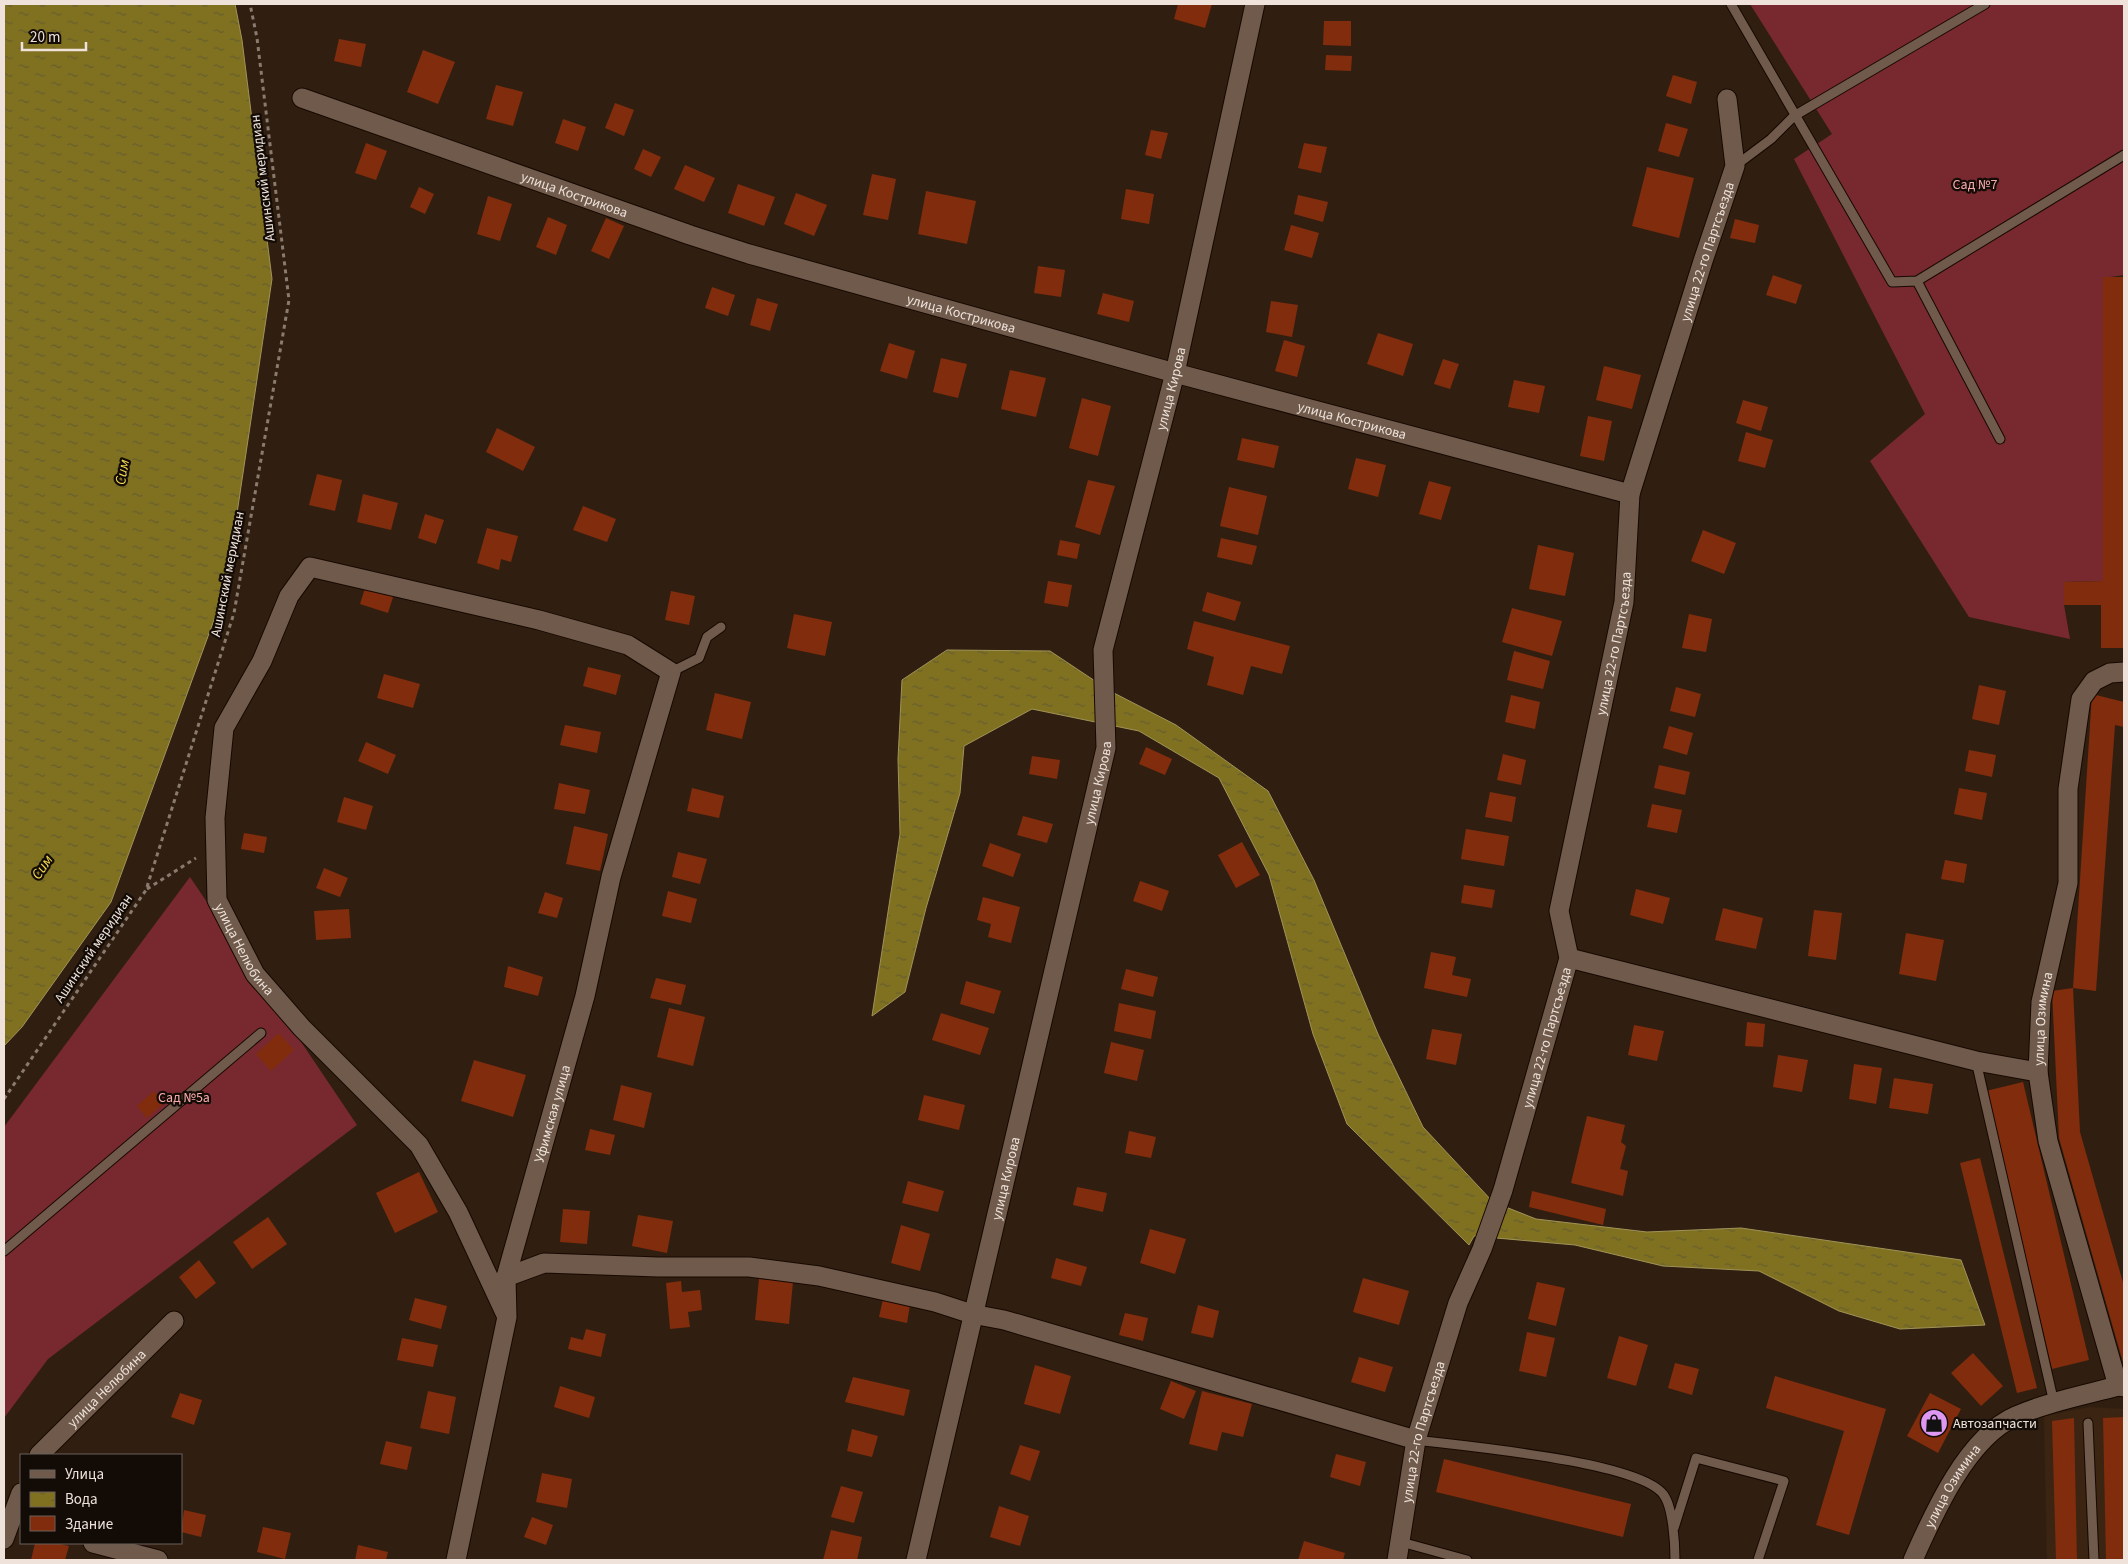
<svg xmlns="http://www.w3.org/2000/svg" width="2128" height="1564" font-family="'Source Sans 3',sans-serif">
  <defs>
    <pattern id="water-ripples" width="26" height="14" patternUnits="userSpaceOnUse" patternTransform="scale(1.25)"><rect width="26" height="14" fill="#807120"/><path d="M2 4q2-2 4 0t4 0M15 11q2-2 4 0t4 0" fill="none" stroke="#665d2f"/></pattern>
  </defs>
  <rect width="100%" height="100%" fill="#301f11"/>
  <path fill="#3b2412" d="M 2090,1407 L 2124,1409 L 2124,1560 L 2047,1560 L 2044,1416 Z"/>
  <path fill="#782930" d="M 1750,4 L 2124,4 L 2124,275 L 2103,278 L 2103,581 L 2064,582 L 2064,605 L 2070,639 L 1969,617 L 1870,461 L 1925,414 L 1794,159 L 1832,134 Z
    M 190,877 L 357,1125 L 48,1359 L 4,1418 L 4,1127 Z"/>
  <path fill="url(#water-ripples)" stroke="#a19358" d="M 4,4 L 235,4 L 242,40 L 272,279 L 226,587 L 111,902 L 22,1027 L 4,1046 Z
    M 947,650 L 1050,651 L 1110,691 L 1176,725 L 1268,791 L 1314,880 L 1378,1034 L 1423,1127 L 1493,1202 L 1536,1219 L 1647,1232 L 1741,1228 L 1961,1260 L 1985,1325 L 1900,1329 L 1839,1311 L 1759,1271 L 1663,1266 L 1575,1245 L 1474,1236 L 1469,1245 L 1347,1124 L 1313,1034 L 1269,875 L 1219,778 L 1139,731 L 1032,709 L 964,746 L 960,793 L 926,908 L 905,992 L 872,1016 L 900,834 L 898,759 L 902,680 Z"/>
  <path fill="#812c0c" d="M 1178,4 L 1212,4 L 1205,28 L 1174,19 Z
    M 1324,21 L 1351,21 L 1351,46 L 1323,45 Z
    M 339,39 L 366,44 L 361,67 L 334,61 Z
    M 423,50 L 455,62 L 438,104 L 407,92 Z
    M 1326,55 L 1352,56 L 1351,71 L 1325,70 Z
    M 1673,75 L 1697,82 L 1691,104 L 1666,96 Z
    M 496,85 L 523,92 L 513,126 L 486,119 Z
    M 615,103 L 634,110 L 624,136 L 605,128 Z
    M 563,119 L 586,127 L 578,151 L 555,143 Z
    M 1666,123 L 1688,129 L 1679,157 L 1658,151 Z
    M 1151,130 L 1168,133 L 1161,159 L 1145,155 Z
    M 366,143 L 387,151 L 376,180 L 355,173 Z
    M 1304,143 L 1327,147 L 1321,173 L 1298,168 Z
    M 643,149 L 661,157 L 651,177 L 634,169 Z
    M 685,165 L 715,178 L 704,202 L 674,189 Z
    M 1647,167 L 1694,178 L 1679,238 L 1632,226 Z
    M 872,174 L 896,179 L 888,220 L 863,215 Z
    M 738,184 L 775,197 L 764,226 L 728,213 Z
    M 419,187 L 434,194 L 425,214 L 410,207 Z
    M 1126,189 L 1154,194 L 1149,224 L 1121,219 Z
    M 926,191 L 976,201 L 967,244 L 918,234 Z
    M 796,193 L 827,205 L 814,236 L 784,224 Z
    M 1298,195 L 1328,202 L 1323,222 L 1294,214 Z
    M 488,196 L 512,204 L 500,241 L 477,234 Z
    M 548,217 L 567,225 L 556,255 L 536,247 Z
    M 606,218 L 624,226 L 609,259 L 591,251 Z
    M 1735,219 L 1759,225 L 1755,243 L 1730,238 Z
    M 1291,225 L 1319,233 L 1312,258 L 1284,250 Z
    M 1038,266 L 1065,270 L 1061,297 L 1034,293 Z
    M 1773,275 L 1802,285 L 1796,304 L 1766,295 Z
    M 2103,277 L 2124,277 L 2124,648 L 2101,648 L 2101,605 L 2064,605 L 2064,582 L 2103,581 Z
    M 712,287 L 735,295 L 728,316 L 705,308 Z
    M 1103,293 L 1134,301 L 1129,322 L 1097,314 Z
    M 757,298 L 778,304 L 770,331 L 750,325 Z
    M 1271,301 L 1298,305 L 1292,337 L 1266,332 Z
    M 1378,333 L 1413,344 L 1403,376 L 1367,364 Z
    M 1284,340 L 1305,346 L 1297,377 L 1275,371 Z
    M 889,343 L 915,351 L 907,379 L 880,371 Z
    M 941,358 L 967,364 L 958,398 L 933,392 Z
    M 1443,359 L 1459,364 L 1450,389 L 1434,384 Z
    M 1604,366 L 1641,375 L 1632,409 L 1596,400 Z
    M 1010,370 L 1046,378 L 1036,417 L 1001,409 Z
    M 1514,380 L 1545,386 L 1539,413 L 1508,407 Z
    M 1082,398 L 1111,406 L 1098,456 L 1069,448 Z
    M 1743,400 L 1768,407 L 1761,431 L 1736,423 Z
    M 1588,416 L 1612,421 L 1604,461 L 1580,456 Z
    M 497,428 L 535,447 L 523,471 L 486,452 Z
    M 1746,432 L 1773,440 L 1765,468 L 1738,461 Z
    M 1242,438 L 1279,446 L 1274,468 L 1237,460 Z
    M 1356,458 L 1386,465 L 1378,497 L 1348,489 Z
    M 317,474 L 342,480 L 335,511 L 309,505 Z
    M 1088,480 L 1115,486 L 1100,535 L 1075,527 Z
    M 1429,481 L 1451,487 L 1441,520 L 1419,514 Z
    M 1229,487 L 1267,496 L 1258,535 L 1220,526 Z
    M 363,494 L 398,503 L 391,530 L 357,522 Z
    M 583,506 L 616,519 L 607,542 L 573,530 Z
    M 425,514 L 444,520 L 436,544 L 418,538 Z
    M 487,528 L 518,536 L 511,562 L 501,559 L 499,570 L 477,563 Z
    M 1703,530 L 1736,543 L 1724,574 L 1691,561 Z
    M 1221,538 L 1257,546 L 1252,565 L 1217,557 Z
    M 1060,540 L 1080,544 L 1077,559 L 1057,555 Z
    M 1538,545 L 1574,553 L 1565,596 L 1529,589 Z
    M 1048,581 L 1072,585 L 1068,607 L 1044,603 Z
    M 366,585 L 394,594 L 388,613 L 360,604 Z
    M 671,591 L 695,596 L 689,625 L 665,620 Z
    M 1207,592 L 1241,602 L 1235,621 L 1202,611 Z
    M 1512,608 L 1562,621 L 1552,656 L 1502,642 Z
    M 794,614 L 832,622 L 825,656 L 787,648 Z
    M 1689,614 L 1712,619 L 1706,652 L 1682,648 Z
    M 1194,621 L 1290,646 L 1282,674 L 1251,666 L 1243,695 L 1207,685 L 1214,657 L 1187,649 Z
    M 1514,651 L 1550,661 L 1543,689 L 1507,680 Z
    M 588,667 L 621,675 L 616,695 L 583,686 Z
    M 384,674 L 420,684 L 413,708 L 377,698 Z
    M 1979,685 L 2006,691 L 1999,725 L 1972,719 Z
    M 1676,687 L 1701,694 L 1695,717 L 1670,711 Z
    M 715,693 L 751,702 L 742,739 L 706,730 Z
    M 2092,694 L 2124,702 L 2124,727 L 2115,725 L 2096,991 L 2073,988 Z
    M 1511,695 L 1540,702 L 1535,729 L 1505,722 Z
    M 565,725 L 601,732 L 597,753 L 560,745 Z
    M 1669,726 L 1693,733 L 1687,755 L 1663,748 Z
    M 366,742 L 396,755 L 388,774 L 358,761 Z
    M 1146,747 L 1172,759 L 1165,775 L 1139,764 Z
    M 1969,750 L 1996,755 L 1992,777 L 1965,771 Z
    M 1503,754 L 1526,760 L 1521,785 L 1497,780 Z
    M 1032,756 L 1060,760 L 1057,779 L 1029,774 Z
    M 1659,765 L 1690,772 L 1685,795 L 1654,788 Z
    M 559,783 L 590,790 L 585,814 L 554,809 Z
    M 692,788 L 724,796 L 719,818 L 687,811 Z
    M 1959,788 L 1987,793 L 1982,820 L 1954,814 Z
    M 1490,792 L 1516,797 L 1512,822 L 1485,817 Z
    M 344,797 L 373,806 L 366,830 L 337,822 Z
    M 1652,804 L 1682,810 L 1677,833 L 1647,827 Z
    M 1023,816 L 1053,824 L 1047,843 L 1017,835 Z
    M 574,826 L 608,834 L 600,871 L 566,864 Z
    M 1466,829 L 1509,836 L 1504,866 L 1461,859 Z
    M 244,833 L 267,837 L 264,853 L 241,849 Z
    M 1242,842 L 1260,875 L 1236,888 L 1218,855 Z
    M 990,843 L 1021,854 L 1013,877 L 982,866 Z
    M 678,852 L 707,859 L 700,884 L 672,877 Z
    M 1945,860 L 1967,864 L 1964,883 L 1941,879 Z
    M 324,868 L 348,878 L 340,897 L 316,888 Z
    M 1140,881 L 1169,891 L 1162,911 L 1133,901 Z
    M 1464,885 L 1495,890 L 1492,908 L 1461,903 Z
    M 1636,889 L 1670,898 L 1663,924 L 1630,915 Z
    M 668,891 L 697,899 L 691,923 L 662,916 Z
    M 545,892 L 563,898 L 557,918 L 538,913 Z
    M 983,897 L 1020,907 L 1011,943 L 988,937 L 991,924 L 977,920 Z
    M 1723,908 L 1763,918 L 1756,949 L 1715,940 Z
    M 349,909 L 351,938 L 316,940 L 314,911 Z
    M 1814,910 L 1842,913 L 1836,960 L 1808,956 Z
    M 1906,933 L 1944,940 L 1936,981 L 1899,974 Z
    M 1431,952 L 1456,957 L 1452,975 L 1471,979 L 1467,997 L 1424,988 Z
    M 508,966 L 543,977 L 538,996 L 504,987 Z
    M 1126,969 L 1158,977 L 1153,997 L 1121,989 Z
    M 656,978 L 686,985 L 681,1005 L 650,998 Z
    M 966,981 L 1001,991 L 994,1014 L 960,1004 Z
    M 2073,988 L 2080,1132 L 2124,1286 L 2124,1366 L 2059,1138 L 2052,991 Z
    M 1119,1003 L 1156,1011 L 1151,1039 L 1114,1031 Z
    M 669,1008 L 705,1017 L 693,1066 L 657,1057 Z
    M 941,1013 L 989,1028 L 980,1055 L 932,1040 Z
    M 1747,1022 L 1765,1024 L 1763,1047 L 1745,1046 Z
    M 1634,1025 L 1664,1031 L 1657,1061 L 1628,1055 Z
    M 1432,1029 L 1462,1034 L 1456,1065 L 1426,1059 Z
    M 279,1033 L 294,1050 L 271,1071 L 256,1054 Z
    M 1111,1042 L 1144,1050 L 1137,1081 L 1104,1073 Z
    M 1778,1055 L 1808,1060 L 1802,1092 L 1773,1087 Z
    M 474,1060 L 526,1075 L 513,1117 L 461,1101 Z
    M 1854,1064 L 1882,1068 L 1876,1104 L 1849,1099 Z
    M 1894,1078 L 1933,1084 L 1928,1114 L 1889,1108 Z
    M 2023,1082 L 2089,1360 L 2052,1369 L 1986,1091 Z
    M 621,1085 L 652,1093 L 644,1128 L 613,1120 Z
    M 154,1091 L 164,1103 L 147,1118 L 137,1106 Z
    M 924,1095 L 965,1105 L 959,1130 L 918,1120 Z
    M 1587,1116 L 1625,1125 L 1621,1142 L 1626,1146 L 1620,1169 L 1628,1171 L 1623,1196 L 1571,1183 Z
    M 590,1129 L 615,1135 L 610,1155 L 585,1150 Z
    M 1129,1131 L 1156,1137 L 1151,1158 L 1125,1153 Z
    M 1980,1158 L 2037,1388 L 2017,1393 L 1960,1163 Z
    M 419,1172 L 438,1212 L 395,1233 L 376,1193 Z
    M 908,1181 L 944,1191 L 938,1212 L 902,1203 Z
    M 1077,1187 L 1107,1193 L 1103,1212 L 1073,1205 Z
    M 1532,1191 L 1606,1209 L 1603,1225 L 1529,1207 Z
    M 563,1209 L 590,1211 L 587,1244 L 560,1242 Z
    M 638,1215 L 673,1221 L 667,1253 L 632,1246 Z
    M 268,1217 L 287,1244 L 252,1269 L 233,1242 Z
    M 901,1225 L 930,1234 L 920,1271 L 891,1263 Z
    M 1150,1229 L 1186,1239 L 1175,1274 L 1140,1263 Z
    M 1056,1258 L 1087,1267 L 1081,1286 L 1051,1278 Z
    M 199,1260 L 216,1283 L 196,1299 L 179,1277 Z
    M 1363,1278 L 1409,1291 L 1399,1325 L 1353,1312 Z
    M 759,1279 L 793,1282 L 789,1324 L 755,1320 Z
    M 681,1281 L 682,1292 L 700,1290 L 702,1310 L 688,1312 L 690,1327 L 670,1329 L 666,1283 Z
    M 1537,1282 L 1565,1288 L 1556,1326 L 1528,1319 Z
    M 415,1298 L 447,1306 L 441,1329 L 409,1320 Z
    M 883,1299 L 910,1305 L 907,1323 L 879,1317 Z
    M 1198,1305 L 1219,1311 L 1213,1338 L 1191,1333 Z
    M 1125,1313 L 1148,1318 L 1143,1341 L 1119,1335 Z
    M 586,1329 L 606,1334 L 601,1357 L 568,1349 L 571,1337 L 583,1340 Z
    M 1527,1332 L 1555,1338 L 1546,1377 L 1519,1371 Z
    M 1619,1336 L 1648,1345 L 1636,1386 L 1607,1378 Z
    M 402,1338 L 438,1345 L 433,1367 L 397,1360 Z
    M 1973,1353 L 2003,1386 L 1981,1406 L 1951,1373 Z
    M 1359,1357 L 1393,1367 L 1385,1392 L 1351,1382 Z
    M 1675,1363 L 1699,1369 L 1692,1395 L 1668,1388 Z
    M 1035,1365 L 1071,1376 L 1060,1414 L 1024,1404 Z
    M 1775,1376 L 1886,1409 L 1849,1535 L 1816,1525 L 1844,1431 L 1766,1408 Z
    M 853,1377 L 910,1390 L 904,1416 L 845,1402 Z
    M 1171,1381 L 1196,1391 L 1184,1419 L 1160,1409 Z
    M 560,1386 L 595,1397 L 589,1418 L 554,1407 Z
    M 428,1391 L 456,1397 L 449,1434 L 420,1428 Z
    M 1202,1391 L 1252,1404 L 1243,1437 L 1222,1432 L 1217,1451 L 1189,1444 Z
    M 180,1393 L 202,1400 L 194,1425 L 171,1417 Z
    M 1930,1393 L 1961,1409 L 1938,1453 L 1907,1436 Z
    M 2124,1417 L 2124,1560 L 2106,1560 L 2103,1418 Z
    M 2074,1418 L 2077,1560 L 2056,1560 L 2052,1421 Z
    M 852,1429 L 878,1436 L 872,1457 L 847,1451 Z
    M 386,1441 L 412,1447 L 407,1470 L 380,1464 Z
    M 1020,1445 L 1040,1451 L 1030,1481 L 1010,1474 Z
    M 1336,1454 L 1366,1462 L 1360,1486 L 1330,1477 Z
    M 1444,1459 L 1631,1504 L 1623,1537 L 1436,1492 Z
    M 542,1473 L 572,1479 L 567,1508 L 536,1502 Z
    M 841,1486 L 863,1492 L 854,1523 L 831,1517 Z
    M 999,1506 L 1029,1516 L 1020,1546 L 990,1537 Z
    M 184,1510 L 206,1515 L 201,1537 L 181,1532 Z
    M 532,1517 L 553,1525 L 546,1545 L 524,1537 Z
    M 263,1527 L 291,1533 L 285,1559 L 257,1552 Z
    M 831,1530 L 862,1537 L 857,1560 L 823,1560 Z
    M 1304,1541 L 1345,1553 L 1343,1560 L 1298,1560 Z
    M 35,1543 L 56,1543 L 69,1546 L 65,1560 L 31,1560 Z
    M 358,1545 L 388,1552 L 386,1560 L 355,1560 Z"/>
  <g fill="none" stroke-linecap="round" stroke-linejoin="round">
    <g stroke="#170800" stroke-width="11">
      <path id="service" d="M 1731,4 L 1892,282 L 1917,281 L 2000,439
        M 1735,166 L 1771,139 L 1794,116 L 1985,4
        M 1917,281 L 2124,155
        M 671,672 L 699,658 L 707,637 L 721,627
        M 1976,1061 L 2054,1403
        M 4,1251 L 261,1033
        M 2088,1423 L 2094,1560
        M 1416,1440 C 1462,1446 1637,1461 1663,1494 C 1673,1506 1675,1544 1675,1560
        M 1674,1528 L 1696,1458 L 1784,1481 L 1758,1560
        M 1401,1542 L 1467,1560"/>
    </g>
    <g stroke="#170800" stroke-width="21">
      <g id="minor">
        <path id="s1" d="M 302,98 L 690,235 L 749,254 L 1175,373 L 1630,494"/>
        <path d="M 1569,958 L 1976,1061 L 2038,1072"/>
        <path d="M 506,1277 L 544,1263 L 658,1267 L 749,1267 L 819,1276 L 935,1302 L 972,1314 L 1004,1320 L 1416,1440"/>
        <path id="s2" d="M 2118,1386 L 2048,1141 L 2038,1072 L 2041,1002 L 2068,883 L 2068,789 L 2081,699 L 2094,681 L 2110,673 L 2124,672"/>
        <path id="s3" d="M 39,1455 L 174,1321"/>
        <path d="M 4,1539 L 21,1493"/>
        <path d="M 93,1543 L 158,1560"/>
        <path id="s4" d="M 456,1560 L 507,1317 L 506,1277 L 585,996 L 611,877 L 671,672 L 628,645 L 539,620 L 310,567 L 289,596 L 262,661 L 224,728 L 215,818 L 217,900 L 255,974 L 302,1028 L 419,1145 L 458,1212 L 507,1317"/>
        <path id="s5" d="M 916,1560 L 1106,748 L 1103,650 L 1175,373 L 1255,4"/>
        <path id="s6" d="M 1397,1560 L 1416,1440 L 1458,1303 L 1482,1249 L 1503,1190 L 1569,958 L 1559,911 L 1624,602 L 1630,494 L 1703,261 L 1735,166 L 1727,99"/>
        <path id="s7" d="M 1913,1560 C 1933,1515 1967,1437 2016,1416 C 2048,1402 2084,1395 2118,1386 L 2124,1387"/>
      </g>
    </g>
    <path stroke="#897b6f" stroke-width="3" stroke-dasharray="4 4" stroke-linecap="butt" d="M 147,889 L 196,858
      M 4,1099 L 146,890 L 234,613 L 289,300 L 257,38 L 250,4"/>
    <use href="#service" stroke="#6f5a4b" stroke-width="9"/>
    <use href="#minor" stroke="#6f5a4b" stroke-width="19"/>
  </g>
  <defs>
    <g id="shop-disc" transform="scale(1.4375)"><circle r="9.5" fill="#de98f2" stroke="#120b06"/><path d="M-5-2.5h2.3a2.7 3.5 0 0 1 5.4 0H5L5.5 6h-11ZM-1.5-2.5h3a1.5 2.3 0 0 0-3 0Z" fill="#111"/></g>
  </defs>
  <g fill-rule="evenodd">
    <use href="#shop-disc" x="1934" y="1423"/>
  </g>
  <g text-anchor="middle" stroke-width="4.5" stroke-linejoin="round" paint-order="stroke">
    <g font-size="14" fill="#eee2da" stroke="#120b06">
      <text transform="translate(262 178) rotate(-97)" y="5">Ашинский меридиан</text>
      <text dy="5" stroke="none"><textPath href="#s1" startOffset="289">улица Кострикова</textPath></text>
      <text dy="5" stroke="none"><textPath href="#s6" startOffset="1354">улица 22-го Партсъезда</textPath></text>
      <text dy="5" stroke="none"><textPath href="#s1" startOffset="694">улица Кострикова</textPath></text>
      <text dy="5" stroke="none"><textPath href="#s5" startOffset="1202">улица Кирова</textPath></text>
      <text dy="5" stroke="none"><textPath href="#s1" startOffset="1099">улица Кострикова</textPath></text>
      <text transform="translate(227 574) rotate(-79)" y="5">Ашинский меридиан</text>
      <text dy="5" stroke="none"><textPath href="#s6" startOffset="949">улица 22-го Партсъезда</textPath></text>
      <text dy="5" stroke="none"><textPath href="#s5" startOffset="798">улица Кирова</textPath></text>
      <text transform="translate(93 948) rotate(-56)" y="5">Ашинский меридиан</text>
      <text dy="5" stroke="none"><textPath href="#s4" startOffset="1706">улица Нелюбина</textPath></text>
      <text dy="5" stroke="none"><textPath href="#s2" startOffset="378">улица Озимина</textPath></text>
      <text dy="5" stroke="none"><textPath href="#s6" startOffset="545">улица 22-го Партсъезда</textPath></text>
      <text dy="5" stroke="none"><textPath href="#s4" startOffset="458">Уфимская улица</textPath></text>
      <text dy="5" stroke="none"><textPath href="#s5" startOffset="392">улица Кирова</textPath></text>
      <text dy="5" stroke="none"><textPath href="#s3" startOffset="95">улица Нелюбина</textPath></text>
      <text dy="5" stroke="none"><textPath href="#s6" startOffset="131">улица 22-го Партсъезда</textPath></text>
      <text dy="5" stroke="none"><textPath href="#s7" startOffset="84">улица Озимина</textPath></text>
    </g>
    <g font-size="14" fill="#f8aaab" stroke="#120b06">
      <text x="1975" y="189">Сад №7</text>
      <text x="184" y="1102">Сад №5а</text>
    </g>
    <g font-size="14" fill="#eee2da" stroke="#120b06" text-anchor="start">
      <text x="1953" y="1428">Автозапчасти</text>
    </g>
    <g font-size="15" font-style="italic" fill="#f5da51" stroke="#120b06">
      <text transform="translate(122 472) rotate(-80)" y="5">Сим</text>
      <text transform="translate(42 867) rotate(-56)" y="5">Сим</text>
    </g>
  </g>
  <rect width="2128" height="1564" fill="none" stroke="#eee2da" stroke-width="10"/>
  <rect x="20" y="1454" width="162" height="90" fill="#120b06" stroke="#6a615b"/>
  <rect x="30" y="1470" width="25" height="8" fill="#6f5a4b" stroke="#6a615b"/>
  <text x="65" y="1479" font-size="15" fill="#eee2da">Улица</text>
  <rect x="30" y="1492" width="25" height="15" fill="url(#water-ripples)" stroke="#6a615b"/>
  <text x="65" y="1504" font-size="15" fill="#eee2da">Вода</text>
  <rect x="30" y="1516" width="25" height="15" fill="#812c0c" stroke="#6a615b"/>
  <text x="65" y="1529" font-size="15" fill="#eee2da">Здание</text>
  <path d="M22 42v8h64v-8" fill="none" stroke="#eee2da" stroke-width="2.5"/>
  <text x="30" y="42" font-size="15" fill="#eee2da" stroke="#120b06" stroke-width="4" paint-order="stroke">20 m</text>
</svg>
